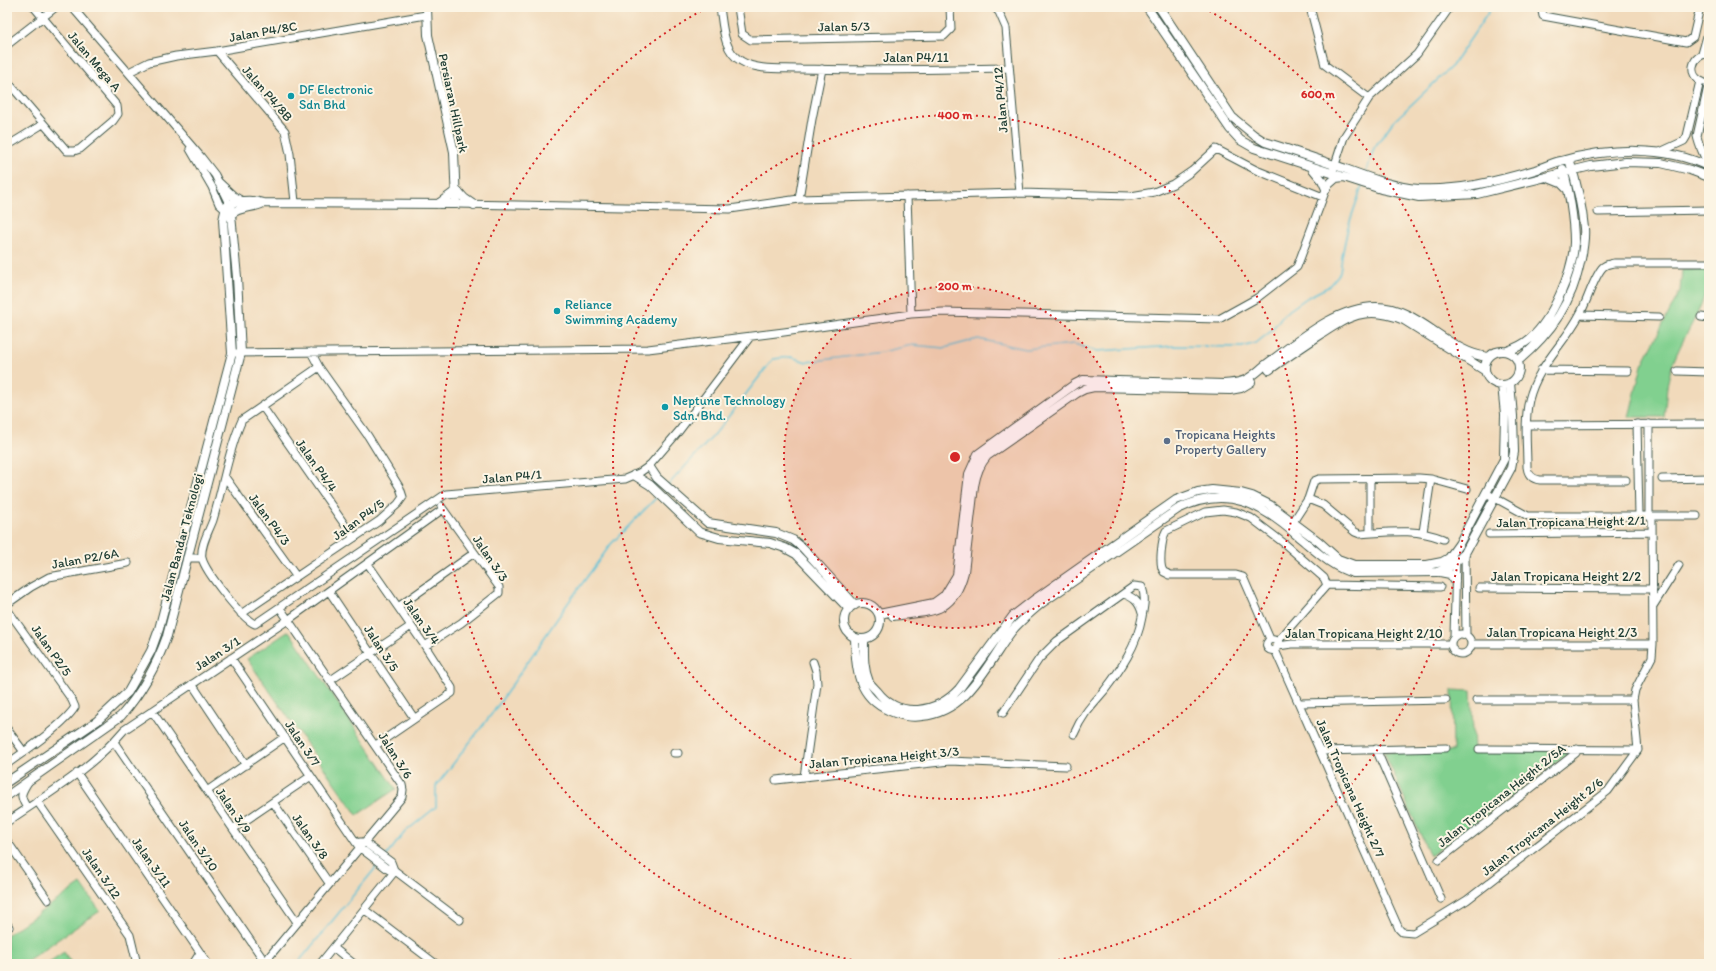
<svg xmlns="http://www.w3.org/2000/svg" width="1716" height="971" font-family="Itim,sans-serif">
  <rect width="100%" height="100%" fill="#fcf5e5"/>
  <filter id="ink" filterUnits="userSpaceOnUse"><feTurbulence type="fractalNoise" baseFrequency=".025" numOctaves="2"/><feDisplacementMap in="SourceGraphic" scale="8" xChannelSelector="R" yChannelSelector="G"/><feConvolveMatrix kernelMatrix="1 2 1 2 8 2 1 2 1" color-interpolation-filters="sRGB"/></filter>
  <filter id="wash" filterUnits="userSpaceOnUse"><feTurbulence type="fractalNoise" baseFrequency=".012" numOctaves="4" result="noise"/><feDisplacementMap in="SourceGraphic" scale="16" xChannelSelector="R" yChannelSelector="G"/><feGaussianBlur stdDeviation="0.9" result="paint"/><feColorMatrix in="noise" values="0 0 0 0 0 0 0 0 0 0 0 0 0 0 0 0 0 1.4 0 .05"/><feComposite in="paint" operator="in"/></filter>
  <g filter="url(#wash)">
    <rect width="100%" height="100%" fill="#f1dabb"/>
    <path fill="#81d08f" stroke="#508662" d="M 1709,269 C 1709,307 1679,338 1670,373 C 1666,387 1666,403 1664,417 L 1629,417 L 1642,365 L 1680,291 L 1682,270 Z
      M 289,631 L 396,789 L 357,815 L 247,659 Z
      M 1452,690 L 1471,691 L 1474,749 L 1568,750 L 1569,753 L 1430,856 L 1384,752 L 1453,751 Z
      M 81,884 L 100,911 L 22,964 L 7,964 L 7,935 Z
      M 64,952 L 72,964 L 46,964 Z"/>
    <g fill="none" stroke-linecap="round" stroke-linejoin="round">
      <path stroke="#5bc2d8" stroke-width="1.5" d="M 1366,173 L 1374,148 L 1392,123 L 1452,66 L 1492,7
        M 668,485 L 715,434 L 773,359 L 791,357 L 807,362 L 882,352 L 912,345 L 944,348 L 978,339 L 1026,349 L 1074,344 L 1097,351 L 1175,346 L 1242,347 L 1256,343 L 1270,332 L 1284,314 L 1308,297 L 1328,287 L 1340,273 L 1342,256 L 1348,227 L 1362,186
        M 386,856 L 405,832 L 436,807 L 436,786 L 494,711 L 568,603 L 611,544 L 657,497
        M 297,964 L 378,865"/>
    </g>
  </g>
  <g filter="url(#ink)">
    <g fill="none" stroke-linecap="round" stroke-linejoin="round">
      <g stroke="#3e5548" stroke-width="9">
        <path id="minor" d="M 72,7 L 201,157 L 215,175 L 232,210
          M 720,7 C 723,26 723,51 741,61 C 757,71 782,68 800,69 C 870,71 940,69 1009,68
          M 738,7 L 742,34 L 751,40 L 944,36 L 951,29 L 950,7
          M 994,7 L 999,12 L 1006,28 L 1020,193
          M 1310,7 L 1325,65 L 1369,98
          M 1545,7 L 1542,11 L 1543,16 L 1686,42 L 1693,37 L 1700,7
          M 7,45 L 56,7
          M 217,51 L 285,131 L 290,154 L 295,202
          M 1702,54 L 1709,29
          M 129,72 L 149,62 L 176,56 L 217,51 L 426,15
          M 7,81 L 67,151 L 74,151 L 80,149 L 113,121 L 118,114 L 117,106 L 34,7
          M 1703,82 C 1686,76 1692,53 1709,54
          M 7,146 L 43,124
          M 190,149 L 212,187 L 219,204 L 229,213
          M 1660,152 L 1684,141 L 1687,136 L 1700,81
          M 1708,167 C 1705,156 1699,147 1697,136 L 1709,82
          M 1333,171 L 1344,137 L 1362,109 L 1369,98 L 1417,54 L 1450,7
          M 907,196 L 911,314
          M 799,199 L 812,119 L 822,69
          M 456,204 L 730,209 L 799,199 L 1020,193 L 1131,196 L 1154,192 L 1173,184 L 1192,171 L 1216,149 L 1256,170 L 1323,197
          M 1598,212 L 1709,210
          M 1580,315 L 1659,317
          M 1701,317 L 1709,318
          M 232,353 L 648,349 L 784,332 L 911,314 L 943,312 L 1219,319 L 1257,298 L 1297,267 L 1328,184
          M 319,367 L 242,420 C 228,451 223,487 213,520 C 209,531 200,546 202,558 C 205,571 242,619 255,624 L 446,494 L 625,479 L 639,473 L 649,466 L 679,431 L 750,337
          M 1541,370 L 1628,371
          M 1677,371 L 1709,372
          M 262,406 L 354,538
          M 1637,424 L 1639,515
          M 1527,425 L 1709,424
          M 225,477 L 296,576
          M 1370,479 L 1370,533
          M 1662,479 L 1709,478
          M 1626,480 L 1540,480 C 1532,479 1528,475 1527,467 C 1527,445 1524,421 1529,400 C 1538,364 1564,345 1580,314 C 1587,302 1594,276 1603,267 C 1606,264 1610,264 1614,263 L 1709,263
          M 1486,493 L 1528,516 L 1697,516
          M 1308,499 L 1323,505 L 1355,532 L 1360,534 C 1390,532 1415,528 1443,539
          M 1293,522 L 1308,499 L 1314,481 L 1319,479 L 1419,478 L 1431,479 L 1467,489
          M 1423,532 L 1431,479
          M 1489,534 L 1652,532
          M 1465,553 L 1466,635
          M 187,558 L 202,558
          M 368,564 L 425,646 L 452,688 L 452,693 L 376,745
          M 1327,585 L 1440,587
          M 1479,588 L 1653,589
          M 329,591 L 414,718
          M 1123,594 C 1134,597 1139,602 1142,613
          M 7,604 L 31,587 L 49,577 L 128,563
          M 1653,606 L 1679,565
          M 398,607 L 474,553
          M 7,609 L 72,700 L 75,707 C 65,724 24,752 7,764
          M 241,614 L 379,521 L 398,504 L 403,497 L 400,488 L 368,436 L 319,367 L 311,352
          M1451 644a10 10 0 1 1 20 0a10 10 0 1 1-20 0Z
          M 1454,636 L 1456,559
          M 1270,639 L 1243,577 L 1236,575 L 1169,575 C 1169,574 1164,572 1164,572 C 1158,566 1162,538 1166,531 L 1205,512 L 1223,510 L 1236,512 L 1251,518 L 1285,544 L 1324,578 L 1327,585 L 1277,642
          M1266.5 645a5.5 5.5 0 1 1 11 0a5.5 5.5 0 1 1-11 0Z
          M 1471,644 L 1653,644
          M 425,646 L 461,623 L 499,593 L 499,587 L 441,506
          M 1278,646 L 1292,644 L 1451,644
          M 1275,650 L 1399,929 L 1402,932 L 1413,933 L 1467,900 L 1608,791 L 1638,750 L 1633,700 L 1635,690 L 1652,657 L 1653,644 L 1652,520 L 1649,515 L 1649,424
          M 231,658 L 359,847 L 389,870 L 394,870 L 460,920
          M 331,680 L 411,626
          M 192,684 L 246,765
          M 1476,700 L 1633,700
          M 1300,703 L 1446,700
          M 152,711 L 297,922
          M 1003,713 L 1039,659 L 1057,641 L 1134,586 L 1142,587 C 1146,598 1144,606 1142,617 C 1137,646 1121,669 1104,691 C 1091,706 1082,715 1074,734
          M 7,729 L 24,752
          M 114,742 L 265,962
          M 1376,749 L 1441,899
          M 1479,749 L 1638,750
          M 1322,751 L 1446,748
          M 674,753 L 678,753
          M 77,773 L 208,964
          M 804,777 L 817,684 L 816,671 L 813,662
          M 776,780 L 950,761 L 1066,766
          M 207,791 L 285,737
          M 37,801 L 130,935 L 137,964
          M 273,802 L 329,883
          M 27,808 C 19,795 21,794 28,782
          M 7,822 C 48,794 92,768 124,730 L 288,620 L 443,509
          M 233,829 L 311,776
          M 7,841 L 48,900
          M 360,842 L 364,842 L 391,862 L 394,870
          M 1439,860 L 1576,753 L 1577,749
          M 365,910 L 436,964
          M 7,924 L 9,927
          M 334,948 L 354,964
          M 193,964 L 200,953
          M 263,964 L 402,797 L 403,790 L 402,785 L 280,608
          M 320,964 L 395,871"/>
      </g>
      <g stroke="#3e5548" stroke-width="10">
        <path id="tertiary" d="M 1147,7 L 1230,129 L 1240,140 L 1254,148 L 1381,189 L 1419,197 L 1477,194 L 1591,166 L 1626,162 L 1661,163 L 1690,170 L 1709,177
          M 1159,7 L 1232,117 L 1254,135 L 1265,142 C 1291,150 1317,159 1343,168 C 1367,177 1393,187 1419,189 C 1458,191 1498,181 1535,170 C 1544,167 1552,163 1561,161 C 1608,148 1665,145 1709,167
          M 1312,168 L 1322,180 L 1326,189
          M 1546,177 L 1561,183 L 1567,189
          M 219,183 L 233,196 L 243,202
          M 1328,185 L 1336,178 L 1344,177
          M 438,204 L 453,193 L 456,189 L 464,198 L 474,205
          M1485 368a17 17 0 1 1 34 0a17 17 0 1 1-34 0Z
          M 1507,351 C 1516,348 1523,345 1531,338 C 1552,320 1574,270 1574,242 C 1574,220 1569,190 1563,169
          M 1518,361 C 1552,332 1572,303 1581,259 C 1583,249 1585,238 1584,228 C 1582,205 1576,181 1569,159
          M 1269,370 C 1284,359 1299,349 1314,339 C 1347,317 1365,304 1404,320 L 1484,370
          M 649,466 L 657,478 L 708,523 L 776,533 L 793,540 L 803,548 L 855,605
          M 634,475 L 650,485 L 699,532 L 719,538 L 770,543 L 785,548 L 796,554 L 849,609
          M 1440,572 L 1450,574 L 1455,581
          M844 621a18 18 0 1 1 36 0a18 18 0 1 1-36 0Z
          M 879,614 L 934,603 L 945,595 L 957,575 L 969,474 L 978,454 L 1075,384 L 1083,380 L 1224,384 C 1231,383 1239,383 1245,380 C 1252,377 1258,371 1264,366 C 1296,343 1335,307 1376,307 C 1419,307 1446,352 1488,357
          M 893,616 C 930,611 953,615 964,572 L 974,486 C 976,474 979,465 987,456 L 1077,393 L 1085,389 L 1094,387 L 1230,390 L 1241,388 L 1251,382
          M 855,638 C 856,669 857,697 890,711 C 901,716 911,718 922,716 C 968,712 987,664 1011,632 C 1020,621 1031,612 1042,603 L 1178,509 C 1227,484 1262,504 1300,538 C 1317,552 1332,567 1353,573 L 1437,572 C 1449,569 1456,562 1465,553 L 1511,468 L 1514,452 L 1513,416 L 1510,383
          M 864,639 C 864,654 863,668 869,682 C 871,685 874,688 877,691 C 899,720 937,713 959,689 L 1013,616 L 1035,599 L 1176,500 L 1198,492 L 1212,490 L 1241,493 L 1252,496 L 1270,505 L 1318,541 L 1338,559 L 1354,565 L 1427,565 L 1442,562 L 1449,558 L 1459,544 L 1504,459 L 1505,414 L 1502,385
          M 7,782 L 97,721 L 128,692 L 151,651 L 159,629 L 232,353 L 223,220 L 226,207 C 235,200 252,199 263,203 L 456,204 L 454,152 L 428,35 L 427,7
          M 7,796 L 121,716 C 142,692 156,667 167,636 L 241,353 L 237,277 L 231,215 C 238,206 253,209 263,203"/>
      </g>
      <use href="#minor" stroke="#fff" stroke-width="7"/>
      <use href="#tertiary" stroke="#fff" stroke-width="8"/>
    </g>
  </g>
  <circle cx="955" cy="457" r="171" fill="#d62828" fill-opacity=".12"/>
  <g fill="none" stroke="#d62828" stroke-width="2" stroke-dasharray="2 4">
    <circle cx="955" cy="457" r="171"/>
    <circle cx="955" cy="457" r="342"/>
    <path d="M875 964A513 513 0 0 1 706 8M1204 8A513 513 0 0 1 1035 964"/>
  </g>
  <g fill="#0f9aa8" stroke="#fcf5e5" stroke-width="1.5">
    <circle cx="291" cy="96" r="4"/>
    <circle cx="557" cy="311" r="4"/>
    <circle cx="665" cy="407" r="4"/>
  </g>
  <circle fill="#5c6f8a" stroke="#fcf5e5" stroke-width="1.5" cx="1167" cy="441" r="4"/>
  <g text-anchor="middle" stroke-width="4" stroke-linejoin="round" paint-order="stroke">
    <g font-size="13" fill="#1f3d34" stroke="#fcf5e5">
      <text transform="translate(844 26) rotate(-1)" y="5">Jalan 5/3</text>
      <text transform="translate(263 31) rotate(-10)" y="5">Jalan P4/8C</text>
      <text x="916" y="62">Jalan P4/11</text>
      <text transform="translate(95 61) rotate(50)" y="5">Jalan Mega A</text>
      <text transform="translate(268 93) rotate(49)" y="5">Jalan P4/8B</text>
      <text transform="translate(1000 100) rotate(-95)" y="5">Jalan P4/12</text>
      <text transform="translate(454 103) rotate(78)" y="5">Persiaran Hillpark</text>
      <text transform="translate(317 465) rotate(55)" y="5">Jalan P4/4</text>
      <text transform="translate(512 476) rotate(-5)" y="5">Jalan P4/1</text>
      <text transform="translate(270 519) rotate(54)" y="5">Jalan P4/3</text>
      <text transform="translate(358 519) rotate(-36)" y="5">Jalan P4/5</text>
      <text transform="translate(1571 521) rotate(-1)" y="5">Jalan Tropicana Height 2/1</text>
      <text transform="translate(181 537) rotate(-75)" y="5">Jalan Bandar Teknologi</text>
      <text transform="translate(85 558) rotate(-10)" y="5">Jalan P2/6A</text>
      <text transform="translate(491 558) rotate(56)" y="5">Jalan 3/3</text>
      <text x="1566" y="581">Jalan Tropicana Height 2/2</text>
      <text transform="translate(422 621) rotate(55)" y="5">Jalan 3/4</text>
      <text x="1562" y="637">Jalan Tropicana Height 2/3</text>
      <text x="1364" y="638">Jalan Tropicana Height 2/10</text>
      <text transform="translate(382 648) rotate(57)" y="5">Jalan 3/5</text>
      <text transform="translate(52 650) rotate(55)" y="5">Jalan P2/5</text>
      <text transform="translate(217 653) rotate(-33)" y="5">Jalan 3/1</text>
      <text transform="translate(303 743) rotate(56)" y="5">Jalan 3/7</text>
      <text transform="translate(396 755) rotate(58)" y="5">Jalan 3/6</text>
      <text transform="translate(884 757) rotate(-5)" y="5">Jalan Tropicana Height 3/3</text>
      <text transform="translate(1351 788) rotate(66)" y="5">Jalan Tropicana Height 2/7</text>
      <text transform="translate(1501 795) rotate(-38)" y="5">Jalan Tropicana Height 2/5A</text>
      <text transform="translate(234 810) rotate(56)" y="5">Jalan 3/9</text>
      <text transform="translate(1542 826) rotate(-38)" y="5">Jalan Tropicana Height 2/6</text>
      <text transform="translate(311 836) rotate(55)" y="5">Jalan 3/8</text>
      <text transform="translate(199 845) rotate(56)" y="5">Jalan 3/10</text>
      <text transform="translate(152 862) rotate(55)" y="5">Jalan 3/11</text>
      <text transform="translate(102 873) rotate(56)" y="5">Jalan 3/12</text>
    </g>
    <g font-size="13" fill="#0d838f" stroke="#fcf5e5" text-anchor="start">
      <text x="299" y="94">DF Electronic<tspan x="299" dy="15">Sdn Bhd</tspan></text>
      <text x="565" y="309">Reliance<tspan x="565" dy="15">Swimming Academy</tspan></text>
      <text x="673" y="405">Neptune Technology<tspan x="673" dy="15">Sdn. Bhd.</tspan></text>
    </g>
    <g font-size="13" fill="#4e5e75" stroke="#fcf5e5" text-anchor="start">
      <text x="1175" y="439">Tropicana Heights<tspan x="1175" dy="15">Property Gallery</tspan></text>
    </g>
  </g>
  <circle cx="955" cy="457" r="6" fill="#d62828" stroke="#fcf5e5" stroke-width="2"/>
  <g font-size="12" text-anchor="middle" font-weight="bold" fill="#d62828" stroke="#fcf5e5" stroke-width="4" stroke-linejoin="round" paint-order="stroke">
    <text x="1318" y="98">600 m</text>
    <text x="955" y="119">400 m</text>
    <text x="955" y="290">200 m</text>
  </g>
  <rect width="1716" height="971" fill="none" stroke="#fcf5e5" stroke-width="24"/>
</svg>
